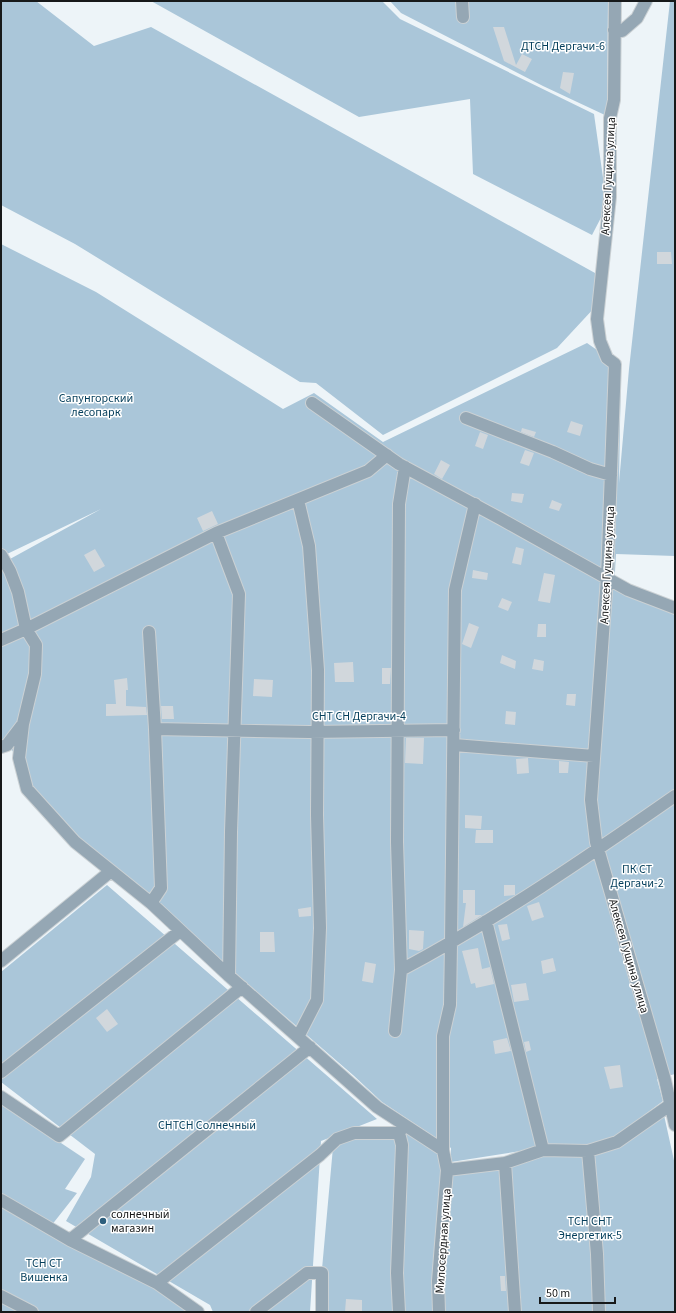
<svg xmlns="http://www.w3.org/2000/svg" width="676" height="1313" font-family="'Source Sans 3',sans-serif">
  <rect width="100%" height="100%" fill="#edf4f8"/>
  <path fill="#aac6d9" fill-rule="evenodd" d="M 1,1 L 36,1 L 94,46 L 151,27 L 595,273 L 596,306 L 557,348 L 383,435 L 316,383 L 300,382 L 75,244 L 1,205 Z
    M 151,1 L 382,1 L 400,19 L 594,114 L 607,206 L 592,235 L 473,174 L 470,99 L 359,117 Z
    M 390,1 L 608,1 L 607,116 L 543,86 L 401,13 Z
    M 670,1 L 675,1 L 675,556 L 616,554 L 614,589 L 675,615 L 675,795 L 603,853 L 675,802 L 675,1074 L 657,1079 L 663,1101 L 615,1137 L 617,1138 L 662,1106 L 675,1165 L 675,1312 L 324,1312 L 322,1269 L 334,1136 L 321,1141 L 310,1312 L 213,1312 L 210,1305 L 66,1221 L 91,1177 L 95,1154 L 1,1082 L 1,972 L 107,885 L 377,1119 L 339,1134 L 395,1129 L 406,1121 L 450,1165 L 510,1156 L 533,1149 L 451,1162 L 451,1148 L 382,1102 L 353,1075 L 78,837 L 33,788 L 12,750 L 1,753 L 1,244 L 96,292 L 283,409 L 314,393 L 383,442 L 587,343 L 621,367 L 619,483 L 629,369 ZM 101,509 L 10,559 L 7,554 Z
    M 1,1103 L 85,1159 L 65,1189 L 77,1193 L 51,1226 L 202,1312 L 1,1312 Z"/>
  <path fill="#d1d7dc" d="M 493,27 L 504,27 L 516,65 L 522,54 L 532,59 L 525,72 L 504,61 Z
    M 563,72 L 574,73 L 570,94 L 560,88 Z
    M 657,252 L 671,252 L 672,264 L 657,264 Z
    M 571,421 L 583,425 L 580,436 L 567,432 Z
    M 522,428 L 536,432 L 534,437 L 521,432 Z
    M 480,432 L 488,435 L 483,449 L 475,446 Z
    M 525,450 L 534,453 L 529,466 L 520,463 Z
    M 441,460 L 450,465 L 442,479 L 434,474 Z
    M 512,493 L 524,494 L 522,503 L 511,501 Z
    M 552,500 L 562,504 L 559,511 L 549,508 Z
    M 212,511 L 218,524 L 203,531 L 197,518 Z
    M 516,547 L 524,549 L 521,565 L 512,563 Z
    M 95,549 L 105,566 L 94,572 L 84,555 Z
    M 473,570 L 488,573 L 487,580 L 472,578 Z
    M 544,573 L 555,575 L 550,603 L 538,601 Z
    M 502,598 L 512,602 L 508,611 L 498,607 Z
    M 469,623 L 479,627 L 471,648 L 462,644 Z
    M 538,624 L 546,624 L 546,637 L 537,637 Z
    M 502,655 L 516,661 L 515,669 L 500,663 Z
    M 534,659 L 544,661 L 543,671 L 532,669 Z
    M 353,662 L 354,682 L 335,682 L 334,663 Z
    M 382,668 L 391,668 L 390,684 L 382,684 Z
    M 127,678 L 128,690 L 126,690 L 126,706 L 146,707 L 147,715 L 106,716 L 106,704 L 116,704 L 114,680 Z
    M 254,679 L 273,680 L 272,697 L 253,696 Z
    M 567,694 L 576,694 L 575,706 L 566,705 Z
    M 161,706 L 173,706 L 174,719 L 162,719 Z
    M 506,711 L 516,712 L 515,725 L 505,724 Z
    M 406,738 L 424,738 L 423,764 L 405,763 Z
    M 528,758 L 529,773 L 517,774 L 516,759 Z
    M 559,761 L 569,762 L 568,773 L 559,773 Z
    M 465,815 L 482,816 L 481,829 L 465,828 Z
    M 476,830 L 493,830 L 493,843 L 475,843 Z
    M 504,885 L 515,885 L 515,895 L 504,896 Z
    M 463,890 L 475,890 L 475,915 L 482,915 L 463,927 L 466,903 L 463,903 Z
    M 539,902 L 544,917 L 532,921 L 527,906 Z
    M 311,907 L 311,916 L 299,917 L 298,909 Z
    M 507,924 L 510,939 L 502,941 L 498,925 Z
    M 409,930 L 424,931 L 423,949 L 419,951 L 409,949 Z
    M 260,932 L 274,932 L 275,952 L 260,952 Z
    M 478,948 L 482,969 L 490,967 L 494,984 L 476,988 L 475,983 L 471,984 L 462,951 Z
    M 553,958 L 556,971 L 543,974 L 541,961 Z
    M 365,962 L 376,964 L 373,983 L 362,981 Z
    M 526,983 L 529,1000 L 514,1002 L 511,985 Z
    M 107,1009 L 118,1024 L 107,1032 L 96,1018 Z
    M 507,1038 L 511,1051 L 495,1054 L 493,1041 Z
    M 529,1041 L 531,1050 L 526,1052 L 524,1042 Z
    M 620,1065 L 623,1087 L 610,1089 L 604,1067 Z
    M 500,1276 L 505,1276 L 506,1291 L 501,1291 Z
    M 346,1299 L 362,1300 L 362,1312 L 345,1312 Z"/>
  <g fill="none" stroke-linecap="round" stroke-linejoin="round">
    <g stroke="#cbd1d4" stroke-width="14">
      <path id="minor" d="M 462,1 L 463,17
        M 615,1 L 614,100 L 610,118 L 610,197 L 597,319 L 600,341 L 607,358 L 615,364 L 607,578 L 591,800 L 596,842 L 665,1080 L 675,1125
        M 614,30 L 622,31 L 637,18 L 646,1
        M 312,403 L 399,464 L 501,519 L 628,590 L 675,608
        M 466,418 L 553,452 L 590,469 L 611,475
        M 298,500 L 309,546 L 318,670 L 317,815 L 320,928 L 317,1000 L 298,1037
        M 475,504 L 455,590 L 451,943 L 450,1005 L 443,1036 L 443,1150 L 447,1170 L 505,1163 L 543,1150 L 588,1151 L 617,1142 L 670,1105
        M 216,533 L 239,594 L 231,832 L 229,976
        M 1,555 L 10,571 L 18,592 L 26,629 L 36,645 L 35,674 L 23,724 L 7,745 L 1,747
        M 149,632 L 155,729 L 161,888 L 151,903
        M 1,640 L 26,629 L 216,533 L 368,471 L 387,455
        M 23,724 L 19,758 L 27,789 L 75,842 L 151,903 L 229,976 L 377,1107 L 443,1150
        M 155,729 L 309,732 L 454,730
        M 454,745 L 594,756
        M 486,921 L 543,1150
        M 1,961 L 111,871
        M 401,970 C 497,919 586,858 675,796
        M 395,1031 L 401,970 L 397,842 L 399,504 L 405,467
        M 1,1072 L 180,931
        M 1,1097 L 59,1136 L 242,987
        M 588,1151 L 597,1254 L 599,1312
        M 505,1163 L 515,1312
        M 1,1200 L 70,1240 L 157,1283 L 198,1312
        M 70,1240 L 310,1047
        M 157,1283 L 320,1155 L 337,1139 L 354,1133 L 399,1133
        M 1,1296 L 32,1312
        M 256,1312 L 307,1273 L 322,1273 L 322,1312
        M 399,1312 L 397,1273 L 402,1145 L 399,1133 L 403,1127
        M 439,1312 L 438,1281 L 447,1170"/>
    </g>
    <use href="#minor" stroke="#95a7b4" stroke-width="12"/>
  </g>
  <circle fill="#2d5e7c" stroke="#fff" stroke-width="1.5" cx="103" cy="1221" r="4"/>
  <g text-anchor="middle" stroke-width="3" stroke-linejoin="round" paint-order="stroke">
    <g font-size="12" fill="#043e5b" stroke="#fff">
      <text x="563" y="50">ДТСН Дергачи-6</text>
      <text x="96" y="402">Сапунгорский<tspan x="96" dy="14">лесопарк</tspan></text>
      <text x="359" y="720">СНТ СН Дергачи-4</text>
      <text x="637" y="873">ПК СТ<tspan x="637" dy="14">Дергачи-2</tspan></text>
      <text x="207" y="1129">СНТСН Солнечный</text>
      <text x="590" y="1225">ТСН СНТ<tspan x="590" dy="14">Энергетик-5</tspan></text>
      <text x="44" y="1267">ТСН СТ<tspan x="44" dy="14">Вишенка</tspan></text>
    </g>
    <g font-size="12" fill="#17191a" stroke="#fff">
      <text transform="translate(608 176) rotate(-87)" y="4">Алексея Гущина улица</text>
      <text transform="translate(607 565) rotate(-87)" y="4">Алексея Гущина улица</text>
      <text transform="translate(629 956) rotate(74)" y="4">Алексея Гущина улица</text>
      <text transform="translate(443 1241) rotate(-86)" y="4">Милосердная улица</text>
    </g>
    <g font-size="12" fill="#17191a" stroke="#fff" text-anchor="start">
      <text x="111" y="1218">солнечный<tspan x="111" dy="14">магазин</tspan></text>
    </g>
  </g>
  <rect width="676" height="1313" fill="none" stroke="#17191a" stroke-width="4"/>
  <path d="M540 1297v6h75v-6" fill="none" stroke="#17191a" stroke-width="2"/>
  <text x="546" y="1297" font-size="12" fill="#17191a" stroke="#ffffff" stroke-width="3" paint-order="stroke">50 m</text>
</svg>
